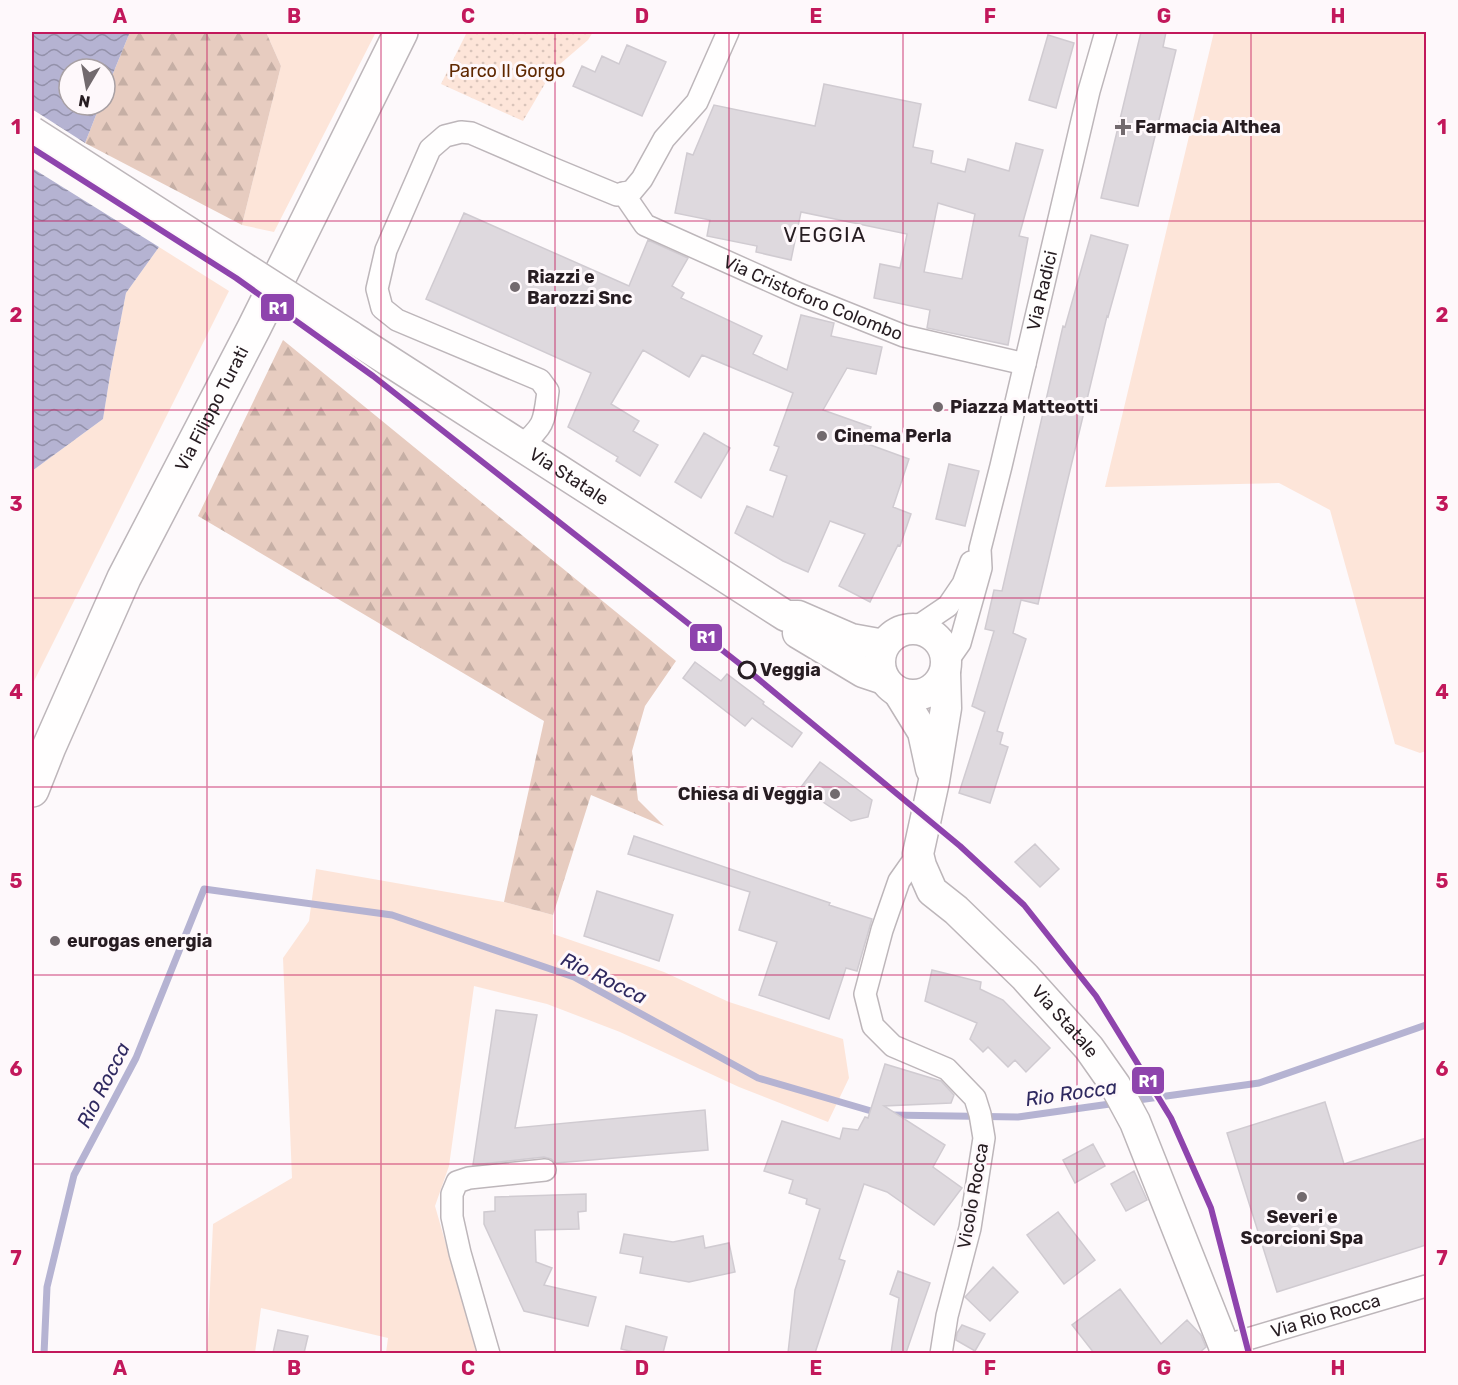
<svg xmlns="http://www.w3.org/2000/svg" width="1458" height="1385" font-family="Rubik,sans-serif">
  <defs>
    <pattern id="forest-firs" width="22" height="20" patternUnits="userSpaceOnUse" patternTransform="scale(1.5)"><rect width="22" height="20" fill="#e7ccc0"/><path d="M5 1l3.5 6h-7zM16 11l3.5 6h-7z" fill="#c6afa5"/></pattern>
    <pattern id="park-dots" width="8" height="8" patternUnits="userSpaceOnUse" patternTransform="scale(1.5)"><rect width="8" height="8" fill="#fde5d9"/><path d="M2 2h.1M6 6h.1" fill="none" stroke="#d9c4ba" stroke-width="1.8" stroke-linecap="round"/></pattern>
    <pattern id="water-waves" width="16" height="10" patternUnits="userSpaceOnUse" patternTransform="scale(1.5)"><rect width="16" height="10" fill="#b5b3d2"/><path d="M0 5q4-4 8 0t8 0" fill="none" stroke="#9391aa"/></pattern>
  </defs>
  <rect width="100%" height="100%" fill="#fdf9fb"/>
  <path fill="#fde5d9" d="M 266,32 L 376,32 L 274,232 L 242,225 L 281,66 Z
    M 1214,32 L 1426,32 L 1426,751 L 1420,753 L 1395,744 L 1330,510 L 1279,483 L 1105,487 Z
    M 159,247 L 229,291 L 32,685 L 32,471 L 103,419 L 111,369 L 126,293 Z
    M 316,869 L 504,902 L 553,915 L 553,934 L 664,972 L 729,1002 L 843,1039 L 849,1078 L 828,1122 L 739,1087 L 620,1032 L 547,1004 L 474,986 L 449,1166 L 435,1206 L 477,1353 L 386,1353 L 388,1338 L 261,1308 L 255,1353 L 207,1353 L 213,1224 L 292,1178 L 283,958 L 309,921 Z"/>
  <path fill="url(#forest-firs)" d="M 130,32 L 266,32 L 281,66 L 242,225 L 85,143 L 100,105 L 105,105 L 105,93 Z
    M 283,340 L 676,661 L 645,706 L 632,751 L 638,800 L 664,826 L 591,795 L 553,915 L 504,902 L 544,721 L 198,516 Z"/>
  <path fill="url(#park-dots)" d="M 467,32 L 593,32 L 588,40 L 553,70 L 523,121 L 441,84 Z"/>
  <path fill="url(#water-waves)" d="M 32,32 L 130,32 L 105,93 L 105,69 L 69,69 L 69,105 L 100,105 L 85,143 L 32,109 Z
    M 32,168 L 159,247 L 126,293 L 111,369 L 103,419 L 32,471 Z"/>
  <g fill="none" stroke-linecap="round" stroke-linejoin="round">
    <path stroke="#b5b3d2" stroke-width="7" d="M 1131,1101 L 1259,1083 L 1426,1025
      M 889,1115 L 1018,1117 L 1117,1103
      M 44,1354 L 47,1287 L 74,1175 L 136,1058 L 204,889 L 392,915 L 574,977 L 758,1078 L 878,1113"/>
  </g>
  <path fill="#ded9de" stroke="#d0cbd1" stroke-width="1.5" fill-rule="evenodd" d="M 1141,32 L 1166,32 L 1163,47 L 1176,50 L 1138,206 L 1101,198 Z
    M 1048,35 L 1074,43 L 1056,108 L 1029,100 Z
    M 627,45 L 666,62 L 642,116 L 573,86 L 582,66 L 595,72 L 602,56 L 619,64 Z
    M 824,84 L 921,104 L 913,147 L 933,151 L 931,163 L 965,172 L 968,159 L 1009,171 L 1016,143 L 1043,150 L 1019,236 L 1028,238 L 1008,345 L 927,328 L 930,310 L 874,298 L 880,264 L 900,268 L 907,234 L 801,212 L 791,260 L 756,252 L 757,246 L 707,236 L 710,220 L 675,213 L 687,153 L 693,155 L 714,105 L 815,126 ZM 938,203 L 975,214 L 962,279 L 924,272 Z
    M 464,213 L 629,286 L 648,240 L 688,258 L 672,286 L 684,293 L 681,298 L 762,336 L 753,354 L 787,370 L 801,315 L 834,323 L 831,336 L 882,347 L 876,374 L 847,368 L 823,410 L 871,427 L 865,443 L 909,459 L 893,507 L 911,514 L 900,546 L 898,545 L 870,602 L 839,586 L 865,534 L 830,521 L 808,572 L 783,561 L 735,533 L 747,506 L 773,517 L 787,476 L 770,470 L 779,447 L 774,445 L 793,393 L 702,355 L 689,377 L 643,350 L 611,404 L 639,421 L 633,431 L 658,445 L 640,476 L 616,461 L 618,457 L 568,427 L 591,373 L 426,299 Z
    M 1091,235 L 1128,245 L 1108,317 L 1107,316 L 1038,604 L 1021,600 L 1013,633 L 1026,639 L 997,731 L 1003,733 L 1000,744 L 1008,747 L 990,803 L 959,793 L 985,712 L 972,706 L 994,631 L 985,629 L 994,590 L 1002,591 L 1063,326 L 1065,327 Z
    M 704,433 L 730,448 L 701,498 L 675,482 Z
    M 949,464 L 979,471 L 965,526 L 936,519 Z
    M 695,662 L 721,681 L 727,674 L 764,702 L 763,704 L 802,733 L 792,747 L 752,718 L 745,726 L 683,678 Z
    M 820,762 L 872,800 L 868,817 L 851,821 L 801,787 Z
    M 634,836 L 830,903 L 829,905 L 872,919 L 857,971 L 846,968 L 829,1019 L 759,995 L 777,942 L 739,930 L 750,892 L 628,854 Z
    M 1035,844 L 1059,869 L 1040,887 L 1015,862 Z
    M 597,891 L 673,915 L 659,961 L 584,936 Z
    M 932,970 L 981,982 L 980,989 L 1003,1000 L 1050,1048 L 1026,1072 L 1015,1060 L 1008,1067 L 988,1047 L 983,1052 L 970,1039 L 977,1023 L 925,1001 Z
    M 496,1010 L 537,1015 L 515,1128 L 705,1110 L 708,1150 L 556,1163 L 551,1159 L 544,1157 L 473,1165 Z
    M 885,1064 L 941,1081 L 954,1095 L 951,1103 L 884,1106 L 945,1145 L 933,1167 L 962,1188 L 934,1225 L 887,1192 L 864,1184 L 839,1259 L 845,1261 L 815,1353 L 788,1353 L 795,1290 L 820,1209 L 806,1204 L 807,1199 L 789,1193 L 793,1180 L 764,1171 L 782,1121 L 840,1139 L 843,1128 L 858,1130 L 865,1117 L 868,1118 Z
    M 1325,1102 L 1344,1164 L 1426,1138 L 1426,1245 L 1277,1292 L 1227,1133 Z
    M 1093,1144 L 1105,1166 L 1075,1183 L 1063,1160 Z
    M 1134,1171 L 1147,1200 L 1126,1211 L 1111,1184 Z
    M 586,1194 L 586,1211 L 578,1212 L 579,1229 L 535,1230 L 536,1262 L 552,1268 L 544,1285 L 596,1297 L 588,1326 L 524,1311 L 484,1224 L 484,1212 L 495,1211 L 495,1197 Z
    M 1058,1212 L 1095,1260 L 1064,1284 L 1027,1235 Z
    M 624,1234 L 673,1242 L 703,1236 L 705,1248 L 729,1243 L 735,1272 L 689,1282 L 640,1273 L 643,1257 L 620,1253 Z
    M 993,1267 L 1018,1292 L 990,1321 L 965,1297 Z
    M 898,1271 L 930,1283 L 906,1353 L 891,1353 L 899,1298 L 890,1294 Z
    M 1120,1289 L 1161,1344 L 1187,1320 L 1201,1335 L 1206,1347 L 1199,1353 L 1094,1353 L 1072,1325 Z
    M 962,1325 L 985,1334 L 975,1351 L 956,1340 L 957,1333 Z
    M 626,1326 L 667,1337 L 663,1353 L 638,1353 L 621,1349 Z
    M 278,1330 L 308,1336 L 304,1353 L 273,1353 Z"/>
  <g fill="none" stroke-linecap="round" stroke-linejoin="round">
    <g stroke="#bdb6ba" stroke-width="24">
      <g id="street">
        <path id="s1" d="M 623,193 L 645,225 L 799,294 L 904,336 L 1025,364"/>
        <path d="M 521,446 C 545,425 544,422 548,391 L 540,380 L 397,320 L 382,308 L 377,289 L 386,250 L 430,149 L 445,136 L 461,132 L 471,133 L 554,169 L 617,195 L 632,191 L 642,179 L 664,139 L 697,102 L 728,32"/>
        <path d="M 914,629 L 948,606 L 963,584 L 971,562"/>
        <path id="s2" d="M 946,663 L 960,643 L 981,568 L 980,549 L 1001,466 L 1089,91 L 1106,32"/>
        <path d="M 918,854 L 899,881 L 882,930 L 865,994 L 873,1026 L 893,1046 L 947,1069 L 975,1098 L 980,1114 L 984,1138 L 970,1228 L 947,1316 L 941,1354"/>
        <path id="s3" d="M 1224,1346 L 1426,1286"/>
        <path d="M 489,1354 L 460,1253 L 452,1217 L 452,1194 L 457,1182 L 469,1178 L 545,1170"/>
      </g>
    </g>
    <g stroke="#bdb6ba" stroke-width="33">
      <g id="secondary">
        <path id="s4" d="M 350,336 L 786,616 L 798,616 L 851,639 L 884,645"/>
        <circle cx="913" cy="662" r="33"/>
        <path d="M 798,633 L 863,672 L 884,679"/>
        <path id="s5" d="M 945,673 L 946,708 L 934,781 L 918,854 L 921,866 L 932,891 L 956,910 L 1025,977 L 1089,1048 L 1115,1085 L 1135,1122 L 1224,1346 L 1225,1354"/>
        <path d="M 899,693 L 923,732 L 931,769"/>
      </g>
    </g>
    <g stroke="#bdb6ba" stroke-width="36">
      <g id="primary">
        <path id="s6" d="M 32,790 L 49,747 L 124,578 L 254,328 L 401,32"/>
      </g>
    </g>
    <use href="#street" stroke="#fffefe" stroke-width="21"/>
    <use href="#secondary" stroke="#fffefe" stroke-width="30"/>
    <use href="#primary" stroke="#fffefe" stroke-width="33"/>
    <g stroke="#bdb6ba" stroke-width="33" stroke-linecap="butt">
      <path id="secondary-bridge" d="M 32,132 L 350,336"/>
    </g>
    <use href="#secondary-bridge" stroke="#fffefe" stroke-width="30"/>
    <g stroke="#fef8fb" stroke-width="10">
      <path id="rail-1" d="M 32,148 L 236,278 L 373,376 L 745,668 L 960,846 L 1024,905 L 1096,996 L 1171,1118 L 1211,1208 L 1249,1354"/>
    </g>
    <use href="#rail-1" stroke="#8e44ad" stroke-width="6"/>
  </g>
  <path fill="none" stroke="#c2185b" stroke-width="1.5" stroke-opacity="0.55" d="M 207,32 L 207,1354M 381,32 L 381,1354M 555,32 L 555,1354M 729,32 L 729,1354M 903,32 L 903,1354M 1077,32 L 1077,1354M 1251,32 L 1251,1354M 32,221 L 1426,221M 32,410 L 1426,410M 32,598 L 1426,598M 32,787 L 1426,787M 32,975 L 1426,975M 32,1164 L 1426,1164"/>
  <g fill="#726a6e" stroke="#fef8fb" stroke-width="2">
    <path d="M1120 118h6v6h6v6h-6v6h-6v-6h-6v-6h6z"/>
    <circle cx="515" cy="287" r="6"/>
    <circle cx="938" cy="407" r="6"/>
    <circle cx="822" cy="436" r="6"/>
    <circle cx="835" cy="794" r="6"/>
    <circle cx="55" cy="941" r="6"/>
    <circle cx="1302" cy="1197" r="6"/>
  </g>
  <circle fill="#fef8fb" stroke="#271d22" stroke-width="3" cx="747" cy="670" r="8"/>
  <g text-anchor="middle" stroke-width="6" stroke-linejoin="round" paint-order="stroke">
    <g font-size="18" fill="#5f2800" stroke="#fef8fb">
      <text x="507" y="77">Parco Il Gorgo</text>
    </g>
    <g font-size="18" font-weight="bold" fill="#271d22" stroke="#fef8fb" text-anchor="start">
      <text x="1135" y="133">Farmacia Althea</text>
      <text x="527" y="283">Riazzi e<tspan x="527" dy="21">Barozzi Snc</tspan></text>
      <text x="950" y="413">Piazza Matteotti</text>
      <text x="834" y="442">Cinema Perla</text>
      <text x="823" y="800" text-anchor="end">Chiesa di Veggia</text>
      <text x="67" y="947">eurogas energia</text>
      <text x="1302" y="1223" text-anchor="middle">Severi e<tspan x="1302" dy="21">Scorcioni Spa</tspan></text>
    </g>
    <g font-size="18" fill="#271d22" stroke="#fef8fb">
      <text dy="6" stroke="none"><textPath href="#s2" startOffset="387">Via Radici</textPath></text>
      <text dy="6" stroke="none"><textPath href="#s1" startOffset="222">Via Cristoforo Colombo</textPath></text>
      <text dy="6" stroke="none"><textPath href="#s6" startOffset="422">Via Filippo Turati</textPath></text>
      <text dy="6" stroke="none"><textPath href="#s4" startOffset="260">Via Statale</textPath></text>
      <text dy="6" stroke="none"><textPath href="#s5" startOffset="410">Via Statale</textPath></text>
      <text transform="translate(973 1196) rotate(-80)" y="6">Vicolo Rocca</text>
      <text dy="6" stroke="none"><textPath href="#s3" startOffset="106">Via Rio Rocca</textPath></text>
    </g>
    <g font-size="18" font-weight="bold" fill="#271d22" stroke="#fef8fb" text-anchor="start">
      <text x="760" y="676">Veggia</text>
    </g>
    <g font-size="20" font-style="italic" fill="#2f2960" stroke="#fef8fb">
      <text transform="translate(604 978) rotate(26)" y="7">Rio Rocca</text>
      <text transform="translate(103 1085) rotate(-63)" y="7">Rio Rocca</text>
      <text transform="translate(1071 1093) rotate(-8)" y="7">Rio Rocca</text>
    </g>
    <g font-size="21" letter-spacing="1.5" fill="#271d22" stroke="#fef8fb">
      <text x="825" y="242">VEGGIA</text>
    </g>
  </g>
  <g stroke="#fef8fb" stroke-width="2">
    <rect x="260" y="293" width="35" height="29" rx="6" fill="#8e44ad"/>
    <rect x="689" y="623" width="34" height="29" rx="6" fill="#8e44ad"/>
    <rect x="1131" y="1066" width="34" height="29" rx="6" fill="#8e44ad"/>
  </g>
  <g font-size="16" text-anchor="middle" font-weight="bold" fill="#fff">
    <text x="278" y="314">R1</text>
    <text x="706" y="643">R1</text>
    <text x="1148" y="1087">R1</text>
  </g>
  <rect width="1458" height="1385" fill="none" stroke="#fef8fb" stroke-width="66"/>
  <g transform="translate(87 87) rotate(190)"><circle r="28" fill="#fef8fb" stroke="#a8a0a4" stroke-width="1.5"/>
  <path d="M0-4.5L10 22L0 15L-10 22Z" fill="#726a6e"/>
  <text y="-9" font-size="16" font-weight="bold" text-anchor="middle" fill="#271d22">N</text>
  </g>
  <rect x="33" y="33" width="1392" height="1319" fill="none" stroke="#c2185b" stroke-width="2"/>
  <g font-size="20" text-anchor="middle" font-weight="bold" fill="#c2185b">
    <text x="120" y="23">A</text>
    <text x="294" y="23">B</text>
    <text x="468" y="23">C</text>
    <text x="642" y="23">D</text>
    <text x="816" y="23">E</text>
    <text x="990" y="23">F</text>
    <text x="1164" y="23">G</text>
    <text x="1338" y="23">H</text>
    <text x="16" y="134">1</text>
    <text x="1442" y="134">1</text>
    <text x="16" y="322">2</text>
    <text x="1442" y="322">2</text>
    <text x="16" y="511">3</text>
    <text x="1442" y="511">3</text>
    <text x="16" y="699">4</text>
    <text x="1442" y="699">4</text>
    <text x="16" y="888">5</text>
    <text x="1442" y="888">5</text>
    <text x="16" y="1076">6</text>
    <text x="1442" y="1076">6</text>
    <text x="16" y="1265">7</text>
    <text x="1442" y="1265">7</text>
    <text x="120" y="1375">A</text>
    <text x="294" y="1375">B</text>
    <text x="468" y="1375">C</text>
    <text x="642" y="1375">D</text>
    <text x="816" y="1375">E</text>
    <text x="990" y="1375">F</text>
    <text x="1164" y="1375">G</text>
    <text x="1338" y="1375">H</text>
  </g>
</svg>
